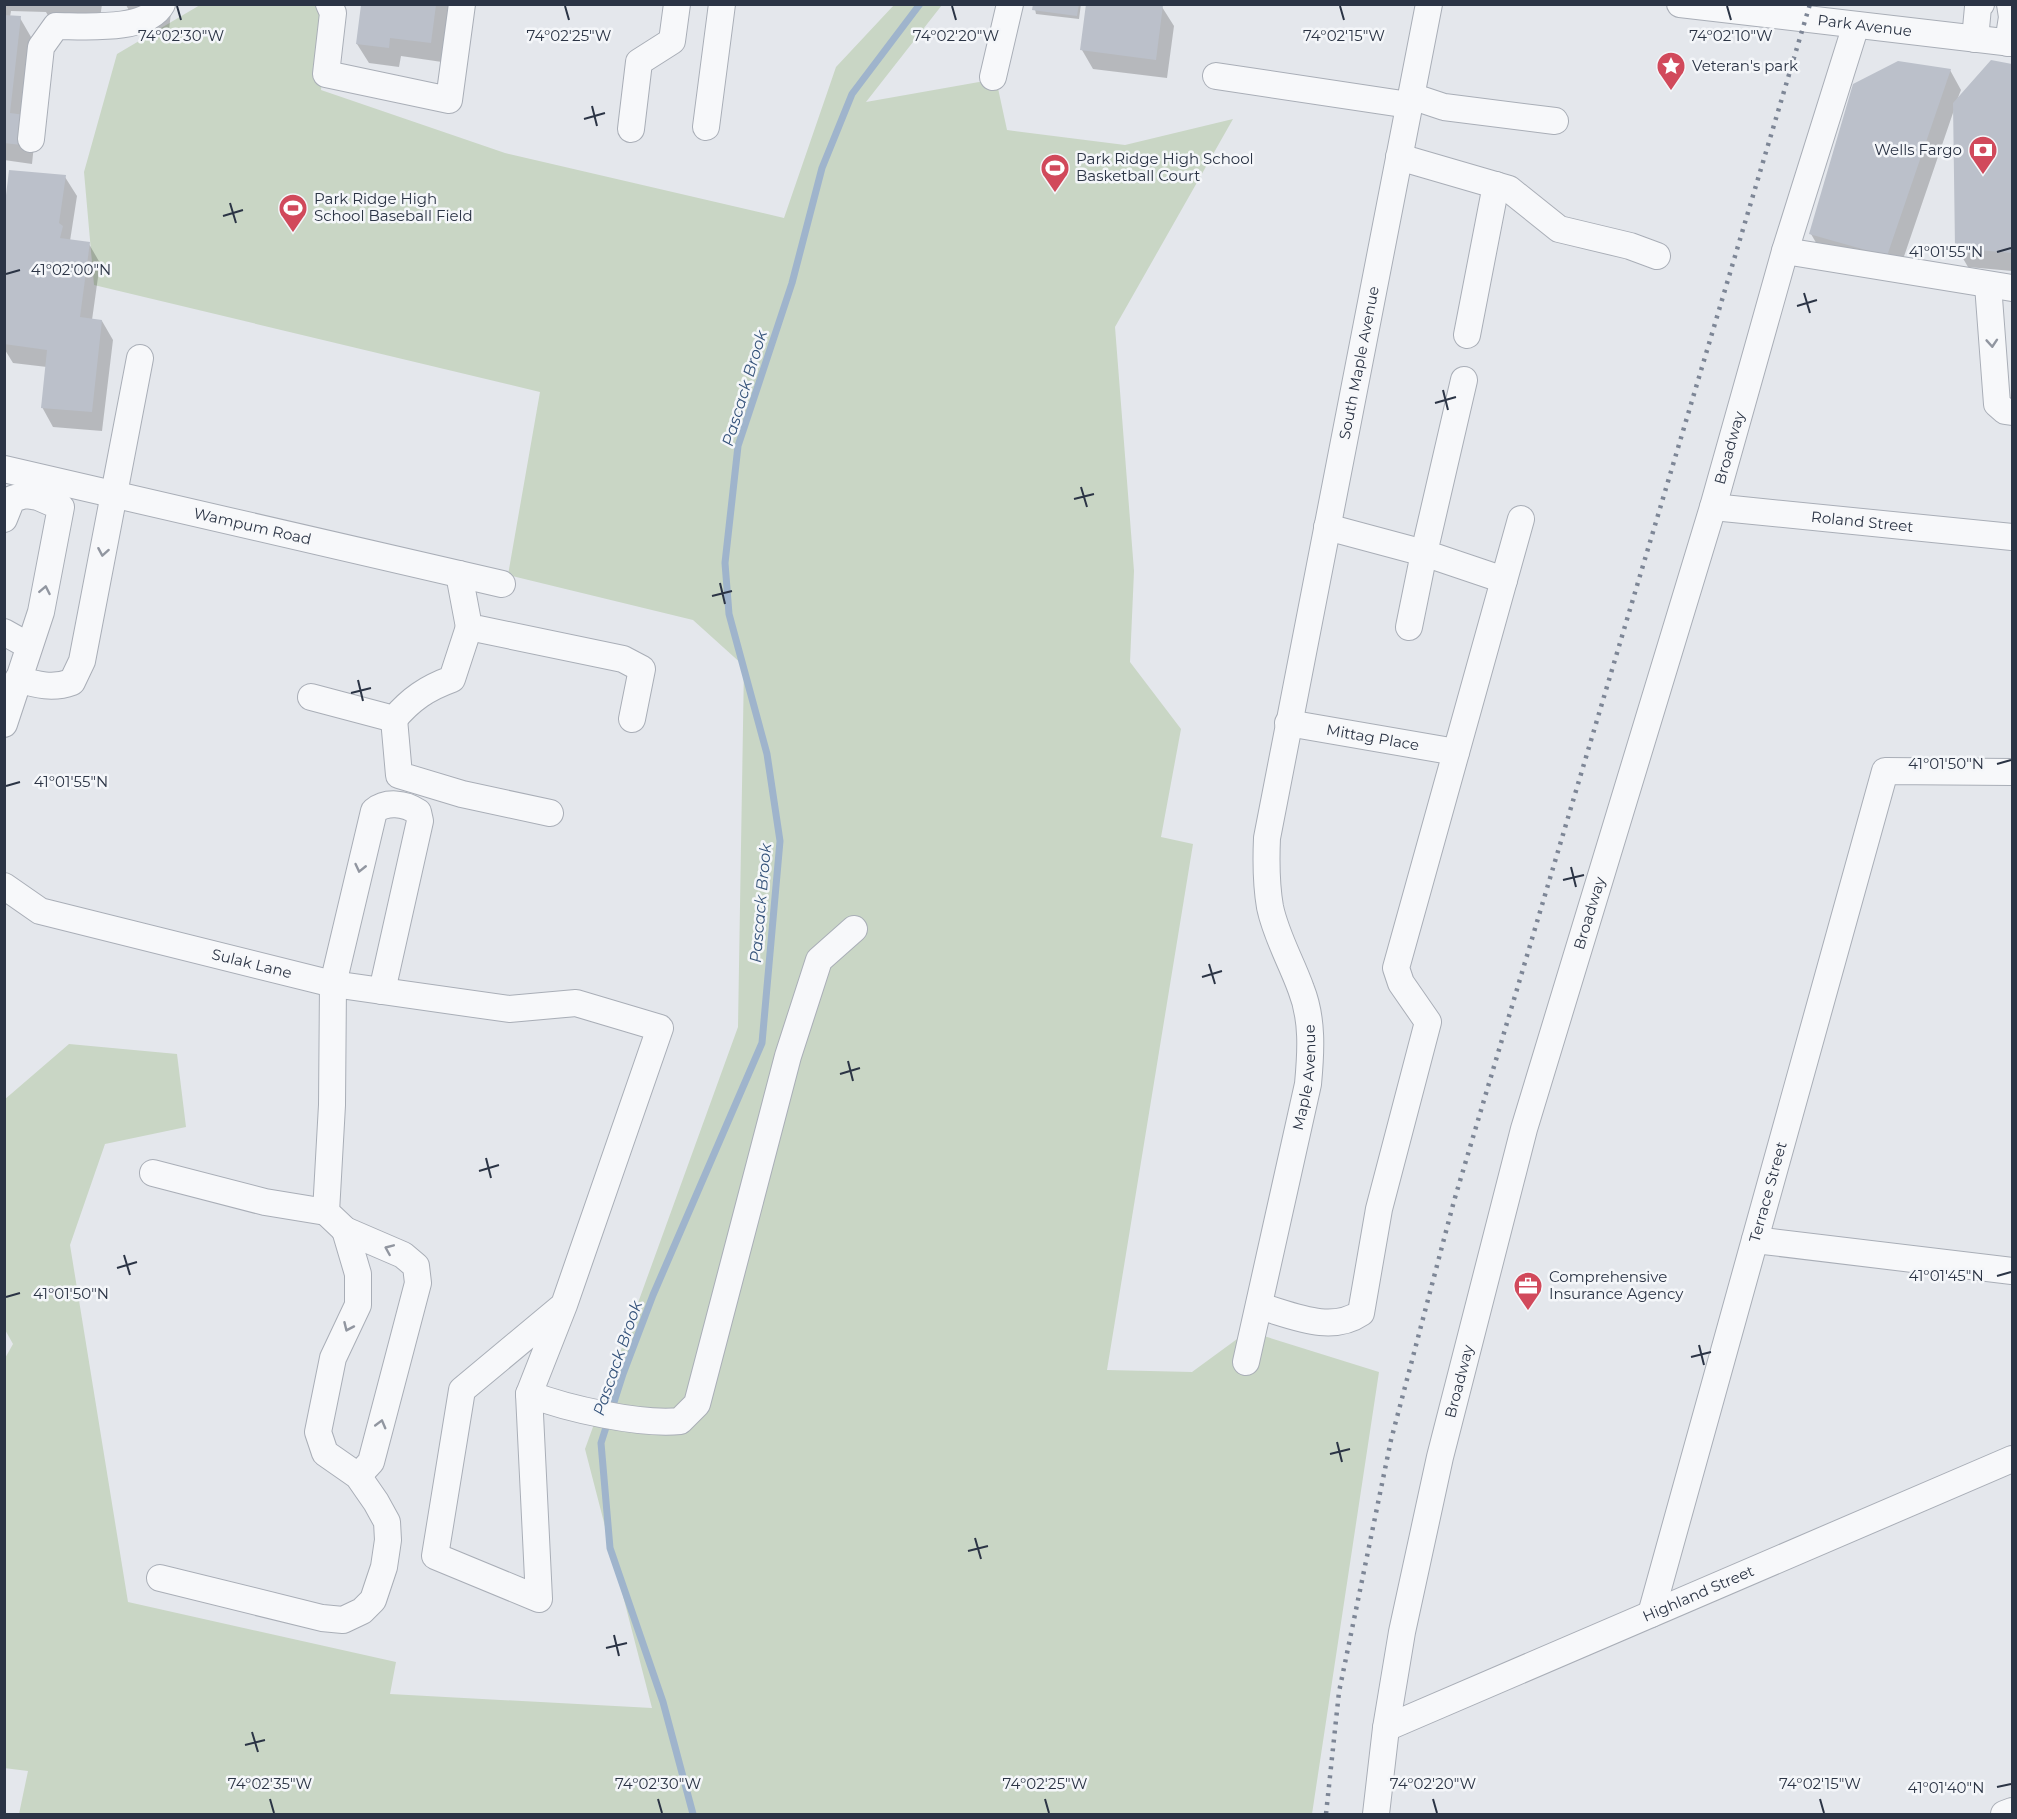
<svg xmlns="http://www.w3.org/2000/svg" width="2017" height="1819" font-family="Montserrat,sans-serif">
  <rect width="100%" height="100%" fill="#e4e7ec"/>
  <path fill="#c9d6c5" d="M 200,5 L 330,5 L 321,90 L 505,153 L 784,218 L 836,67 L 894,5 L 942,5 L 866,102 L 996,79 L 1007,130 L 1125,145 L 1233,119 L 1115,327 L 1134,571 L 1130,662 L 1181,729 L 1161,837 L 1193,844 L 1107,1370 L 1192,1372 L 1248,1331 L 1379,1372 L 1312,1814 L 19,1814 L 28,1771 L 4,1768 L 4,1360 L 13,1344 L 4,1328 L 4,1100 L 69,1044 L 177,1054 L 186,1127 L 105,1144 L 70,1245 L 128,1602 L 396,1662 L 390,1694 L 652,1708 L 585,1449 L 738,1027 L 744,666 L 693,620 L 508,575 L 540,392 L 94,285 L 84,172 L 117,54 Z"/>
  <path fill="#0003" d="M 4,4 L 102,4 L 100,19 L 52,23 L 46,12 L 11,11 L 10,17 L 20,18 L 31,37 L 22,116 L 35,135 L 32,164 L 4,160 Z
    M 172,4 L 169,30 L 137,25 L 126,5 Z
    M 362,4 L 449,4 L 442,62 L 401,56 L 399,67 L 369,63 L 357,44 Z
    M 1034,4 L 1081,4 L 1079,19 L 1036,14 Z
    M 1088,4 L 1162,7 L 1174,26 L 1167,78 L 1093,69 L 1082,50 Z
    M 1992,62 L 2012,65 L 2012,271 L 1968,267 L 1957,248 L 1954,110 L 1898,274 L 1822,253 L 1811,234 L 1950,70 L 1961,90 L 1957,100 Z
    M 65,177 L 77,196 L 70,241 L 89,244 L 100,263 L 92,320 L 102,321 L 113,340 L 102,431 L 53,427 L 42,407 L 47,367 L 13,363 L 5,350 L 4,355 L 4,220 Z"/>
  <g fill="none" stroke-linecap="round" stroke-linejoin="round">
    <path stroke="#9fb4cc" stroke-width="7" d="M 693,1814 L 663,1702 L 610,1548 L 601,1443 L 623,1374 L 653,1295 L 762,1043 L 780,841 L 767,754 L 729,614 L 725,563 L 738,446 L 792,283 L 822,168 L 852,94 L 920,4"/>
  </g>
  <path fill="#bbc0ca" d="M 1033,4 L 1079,4 L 1077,16 L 1032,10 Z
    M 1086,4 L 1163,5 L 1156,60 L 1080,50 Z
    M 361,5 L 436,5 L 431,43 L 390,38 L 389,48 L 356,44 Z
    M 4,15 L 21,16 L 10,113 L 25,115 L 21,145 L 4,143 Z
    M 1991,60 L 2012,64 L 2012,253 L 1955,248 L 1953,103 Z
    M 1898,61 L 1951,69 L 1887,256 L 1809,234 L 1853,84 Z
    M 9,170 L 66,175 L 59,223 L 63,226 L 60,238 L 90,242 L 80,317 L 102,320 L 92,412 L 41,408 L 47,350 L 4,344 L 4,212 Z"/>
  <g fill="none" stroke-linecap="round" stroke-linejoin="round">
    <g stroke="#a9aeb7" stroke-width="28">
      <g id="minor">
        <path d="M 329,4 L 333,13 L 326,74 L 449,100 L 462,4"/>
        <path id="s1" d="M 1680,4 L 2012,43"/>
        <path d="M 1975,39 L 1978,7 L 1981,4"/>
        <path d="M 2008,43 L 2012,17 L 2010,4"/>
        <path d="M 1216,76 L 1409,105"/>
        <path d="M 993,77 L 1010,4"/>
        <path d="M 1411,96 L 1444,107 L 1555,121"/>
        <path d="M 706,127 L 722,4"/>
        <path d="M 631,129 L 639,62 L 672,41 L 677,4"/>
        <path d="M 31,139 L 41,47 L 56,26 C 84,26 147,32 162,4"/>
        <path d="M 1399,157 L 1509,189 L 1559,229 L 1630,246 L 1657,256"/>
        <path d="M 1785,251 L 2012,288"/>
        <path d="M 1988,285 L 1997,404 L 2005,411 L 2012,412"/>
        <path d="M 1467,335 L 1496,185"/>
        <path d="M 1464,380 L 1424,553 L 1504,580 L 1521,519"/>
        <path id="s2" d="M 4,469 L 502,584"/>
        <path id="s3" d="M 1713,507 L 2012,537"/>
        <path d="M 4,519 L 12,499 L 25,495 L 38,497 L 61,507 L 41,612 L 4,724"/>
        <path d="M 1327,527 L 1424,553 L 1409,627"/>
        <path d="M 459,574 L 469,627 L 623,659 L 642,669 L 632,719"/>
        <path d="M 4,632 L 29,646"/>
        <path d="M 18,679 C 37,685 53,689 72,682 L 82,661 L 140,358"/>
        <path d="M 311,697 L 394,719 C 411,699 427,688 452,679 L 469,627"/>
        <path d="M 394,719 L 399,775 L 462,794 L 550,813"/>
        <path id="s4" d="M 1288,723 L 1456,752"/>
        <path id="s5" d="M 4,886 L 40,911 L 333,984 L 509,1009 L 576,1003 L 660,1028 L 564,1305 L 529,1394 L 539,1599 L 435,1556 L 462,1390 L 564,1305"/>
        <path d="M 153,1173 L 265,1202 L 326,1212"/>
        <path d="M 1755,1240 L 2012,1271"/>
        <path d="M 1259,1306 C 1292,1315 1330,1334 1361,1313 L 1379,1209 L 1428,1022 L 1401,983 L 1396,968 L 1504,580"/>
        <path id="s6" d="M 1246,1362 L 1308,1084 C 1311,1052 1313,1019 1301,989 C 1291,961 1276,936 1270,907 C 1266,884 1266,861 1267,838 L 1429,4"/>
        <path d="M 529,1394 C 568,1409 640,1425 680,1421 L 697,1404 L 788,1056 L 819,960 L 854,929"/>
        <path d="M 358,1476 L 371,1462 L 418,1283 L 416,1266 L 403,1255 L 345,1230 L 326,1212 L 332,1105 L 333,984 L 374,811 C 386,801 405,803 418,812 L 420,821 L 382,991"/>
        <path d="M 160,1578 L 322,1618 L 343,1620 L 362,1611 L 373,1600 L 384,1567 L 388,1540 L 387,1522 L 376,1502 L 358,1476 L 325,1453 L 318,1432 L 333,1358 L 358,1305 L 358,1274 L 345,1230"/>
        <path id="s7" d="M 1651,1614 L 1885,771 L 2012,772"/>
        <path id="s8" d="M 1386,1728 L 2012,1459"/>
        <path id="s9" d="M 1376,1814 L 1386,1728 L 1402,1632 L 1440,1457 L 1524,1129 L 1713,507 L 1785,251 L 1856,25"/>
        <path d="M 2004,1814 L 2012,1811"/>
      </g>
    </g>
    <use href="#minor" stroke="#f7f8fa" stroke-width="26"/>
    <path stroke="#7d8696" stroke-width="4.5" stroke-dasharray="3 6" stroke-linecap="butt" d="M 1326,1814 L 1339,1692 L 1391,1440 L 1454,1201 L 1810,4"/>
  </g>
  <defs><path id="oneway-chevron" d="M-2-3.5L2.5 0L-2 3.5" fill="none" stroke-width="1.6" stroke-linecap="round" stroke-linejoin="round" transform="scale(1.5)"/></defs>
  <g stroke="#9196a0">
    <use href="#oneway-chevron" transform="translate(1992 343) rotate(86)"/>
    <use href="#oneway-chevron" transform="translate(103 552) rotate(100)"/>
    <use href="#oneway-chevron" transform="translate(45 590) rotate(-79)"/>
    <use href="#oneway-chevron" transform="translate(360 868) rotate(103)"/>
    <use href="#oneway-chevron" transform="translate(389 1249) rotate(-157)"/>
    <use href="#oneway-chevron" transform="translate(348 1327) rotate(114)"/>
    <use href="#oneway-chevron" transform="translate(381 1424) rotate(-75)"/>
  </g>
  <path fill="none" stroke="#2b3445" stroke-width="2" d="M 177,6 L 181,20M 565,6 L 569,20M 952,6 L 956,20M 1340,6 L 1344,20M 1727,6 L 1731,20M 592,106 L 597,126M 584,119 L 605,113M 230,203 L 236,223M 223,216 L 243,210M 1997,252 L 2011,248M 6,274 L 20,270M 1804,293 L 1810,313M 1797,306 L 1817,300M 1443,390 L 1448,410M 1435,403 L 1456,397M 1081,487 L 1087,507M 1074,499 L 1094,494M 720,583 L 725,604M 712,596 L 732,591M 358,680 L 363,701M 351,693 L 371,688M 1997,764 L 2011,760M 6,786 L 20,782M 1571,867 L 1576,887M 1563,880 L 1584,875M 1209,964 L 1215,984M 1202,977 L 1222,971M 848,1061 L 853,1081M 840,1074 L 860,1068M 486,1158 L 491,1178M 479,1171 L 499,1165M 124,1255 L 130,1275M 117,1268 L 137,1262M 1997,1276 L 2011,1272M 6,1297 L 20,1293M 1699,1345 L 1704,1365M 1691,1357 L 1711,1352M 1337,1442 L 1342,1462M 1330,1454 L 1350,1449M 975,1538 L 981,1559M 968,1551 L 988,1546M 614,1635 L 619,1656M 606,1648 L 627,1643M 252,1732 L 258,1752M 245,1745 L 265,1740M 1997,1787 L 2011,1784M 270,1799 L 274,1813M 658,1799 L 662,1813M 1045,1799 L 1049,1813M 1433,1799 L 1437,1813M 1820,1799 L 1824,1813"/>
  <defs>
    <g id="sight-pin" transform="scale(1.5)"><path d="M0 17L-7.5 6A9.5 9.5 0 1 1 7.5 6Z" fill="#d1495b" stroke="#f4f6f9"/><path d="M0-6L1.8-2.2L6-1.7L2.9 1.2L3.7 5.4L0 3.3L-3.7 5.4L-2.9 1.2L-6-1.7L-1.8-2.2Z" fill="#fff"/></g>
    <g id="bank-pin" transform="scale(1.5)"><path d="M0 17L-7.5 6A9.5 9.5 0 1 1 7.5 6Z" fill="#d1495b" stroke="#f4f6f9"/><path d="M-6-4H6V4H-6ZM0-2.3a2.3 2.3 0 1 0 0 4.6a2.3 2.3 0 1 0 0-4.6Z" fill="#fff"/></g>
    <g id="stadium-pin" transform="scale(1.5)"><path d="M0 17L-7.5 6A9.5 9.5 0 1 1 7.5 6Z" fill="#d1495b" stroke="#f4f6f9"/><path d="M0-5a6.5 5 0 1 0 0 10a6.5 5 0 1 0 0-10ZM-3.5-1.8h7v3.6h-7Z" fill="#fff"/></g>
    <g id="office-pin" transform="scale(1.5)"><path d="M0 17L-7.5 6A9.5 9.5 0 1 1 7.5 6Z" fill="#d1495b" stroke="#f4f6f9"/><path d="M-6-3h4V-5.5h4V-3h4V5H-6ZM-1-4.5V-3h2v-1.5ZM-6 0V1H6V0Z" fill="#fff"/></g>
  </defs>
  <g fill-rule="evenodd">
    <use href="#sight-pin" x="1671" y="66"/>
    <use href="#bank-pin" x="1983" y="150"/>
    <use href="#stadium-pin" x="1055" y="168"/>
    <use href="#stadium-pin" x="293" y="208"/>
    <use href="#office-pin" x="1528" y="1286"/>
  </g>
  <g text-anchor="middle" stroke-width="5" stroke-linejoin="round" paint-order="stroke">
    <g font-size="15" fill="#2b3445" stroke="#f4f6f9">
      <text dy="5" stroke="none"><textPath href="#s1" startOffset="186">Park Avenue</textPath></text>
      <text dy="5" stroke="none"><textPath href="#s6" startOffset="1022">South Maple Avenue</textPath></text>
      <text dy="5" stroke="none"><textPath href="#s9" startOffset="1413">Broadway</textPath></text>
      <text dy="5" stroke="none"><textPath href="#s3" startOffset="150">Roland Street</textPath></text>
      <text dy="5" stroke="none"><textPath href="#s2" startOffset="255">Wampum Road</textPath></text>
      <text dy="5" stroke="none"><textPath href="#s4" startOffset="86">Mittag Place</textPath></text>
      <text dy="5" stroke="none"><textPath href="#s9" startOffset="927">Broadway</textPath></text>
      <text dy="5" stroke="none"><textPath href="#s5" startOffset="262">Sulak Lane</textPath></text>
      <text dy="5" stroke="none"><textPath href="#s6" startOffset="291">Maple Avenue</textPath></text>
      <text dy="5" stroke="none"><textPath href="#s7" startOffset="438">Terrace Street</textPath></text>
      <text dy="5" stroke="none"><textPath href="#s9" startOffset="441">Broadway</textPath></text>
      <text dy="5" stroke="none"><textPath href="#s8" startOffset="340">Highland Street</textPath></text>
    </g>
    <g font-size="15" fill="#2b3445" stroke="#f4f6f9" text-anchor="start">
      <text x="1692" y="71">Veteran's park</text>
      <text x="1962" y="155" text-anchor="end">Wells Fargo</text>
      <text x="1076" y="164">Park Ridge High School<tspan x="1076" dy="17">Basketball Court</tspan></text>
      <text x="314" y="204">Park Ridge High<tspan x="314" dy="17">School Baseball Field</tspan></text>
      <text x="1549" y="1282">Comprehensive<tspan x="1549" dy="17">Insurance Agency</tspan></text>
    </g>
    <g font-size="16" font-style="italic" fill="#34527a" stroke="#f4f6f9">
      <text transform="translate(744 388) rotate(-73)" y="6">Pascack Brook</text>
      <text transform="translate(760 903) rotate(-85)" y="6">Pascack Brook</text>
      <text transform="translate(617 1358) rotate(-71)" y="6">Pascack Brook</text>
    </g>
  </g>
  <g font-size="15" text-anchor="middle" fill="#2b3445" stroke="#f4f6f9" stroke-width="5" stroke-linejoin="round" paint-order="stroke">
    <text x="181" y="41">74°02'30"W</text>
    <text x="569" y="41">74°02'25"W</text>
    <text x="956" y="41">74°02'20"W</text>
    <text x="1344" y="41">74°02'15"W</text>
    <text x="1731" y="41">74°02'10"W</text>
    <text x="1946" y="257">41°01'55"N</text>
    <text x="71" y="275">41°02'00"N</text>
    <text x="1946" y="769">41°01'50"N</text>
    <text x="71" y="787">41°01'55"N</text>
    <text x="1946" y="1281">41°01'45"N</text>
    <text x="71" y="1299">41°01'50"N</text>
    <text x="270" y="1789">74°02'35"W</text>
    <text x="658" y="1789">74°02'30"W</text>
    <text x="1045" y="1789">74°02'25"W</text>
    <text x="1433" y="1789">74°02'20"W</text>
    <text x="1820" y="1789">74°02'15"W</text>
    <text x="1946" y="1793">41°01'40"N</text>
  </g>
  <rect width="2017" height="1819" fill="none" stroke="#2b3445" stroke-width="12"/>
</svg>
